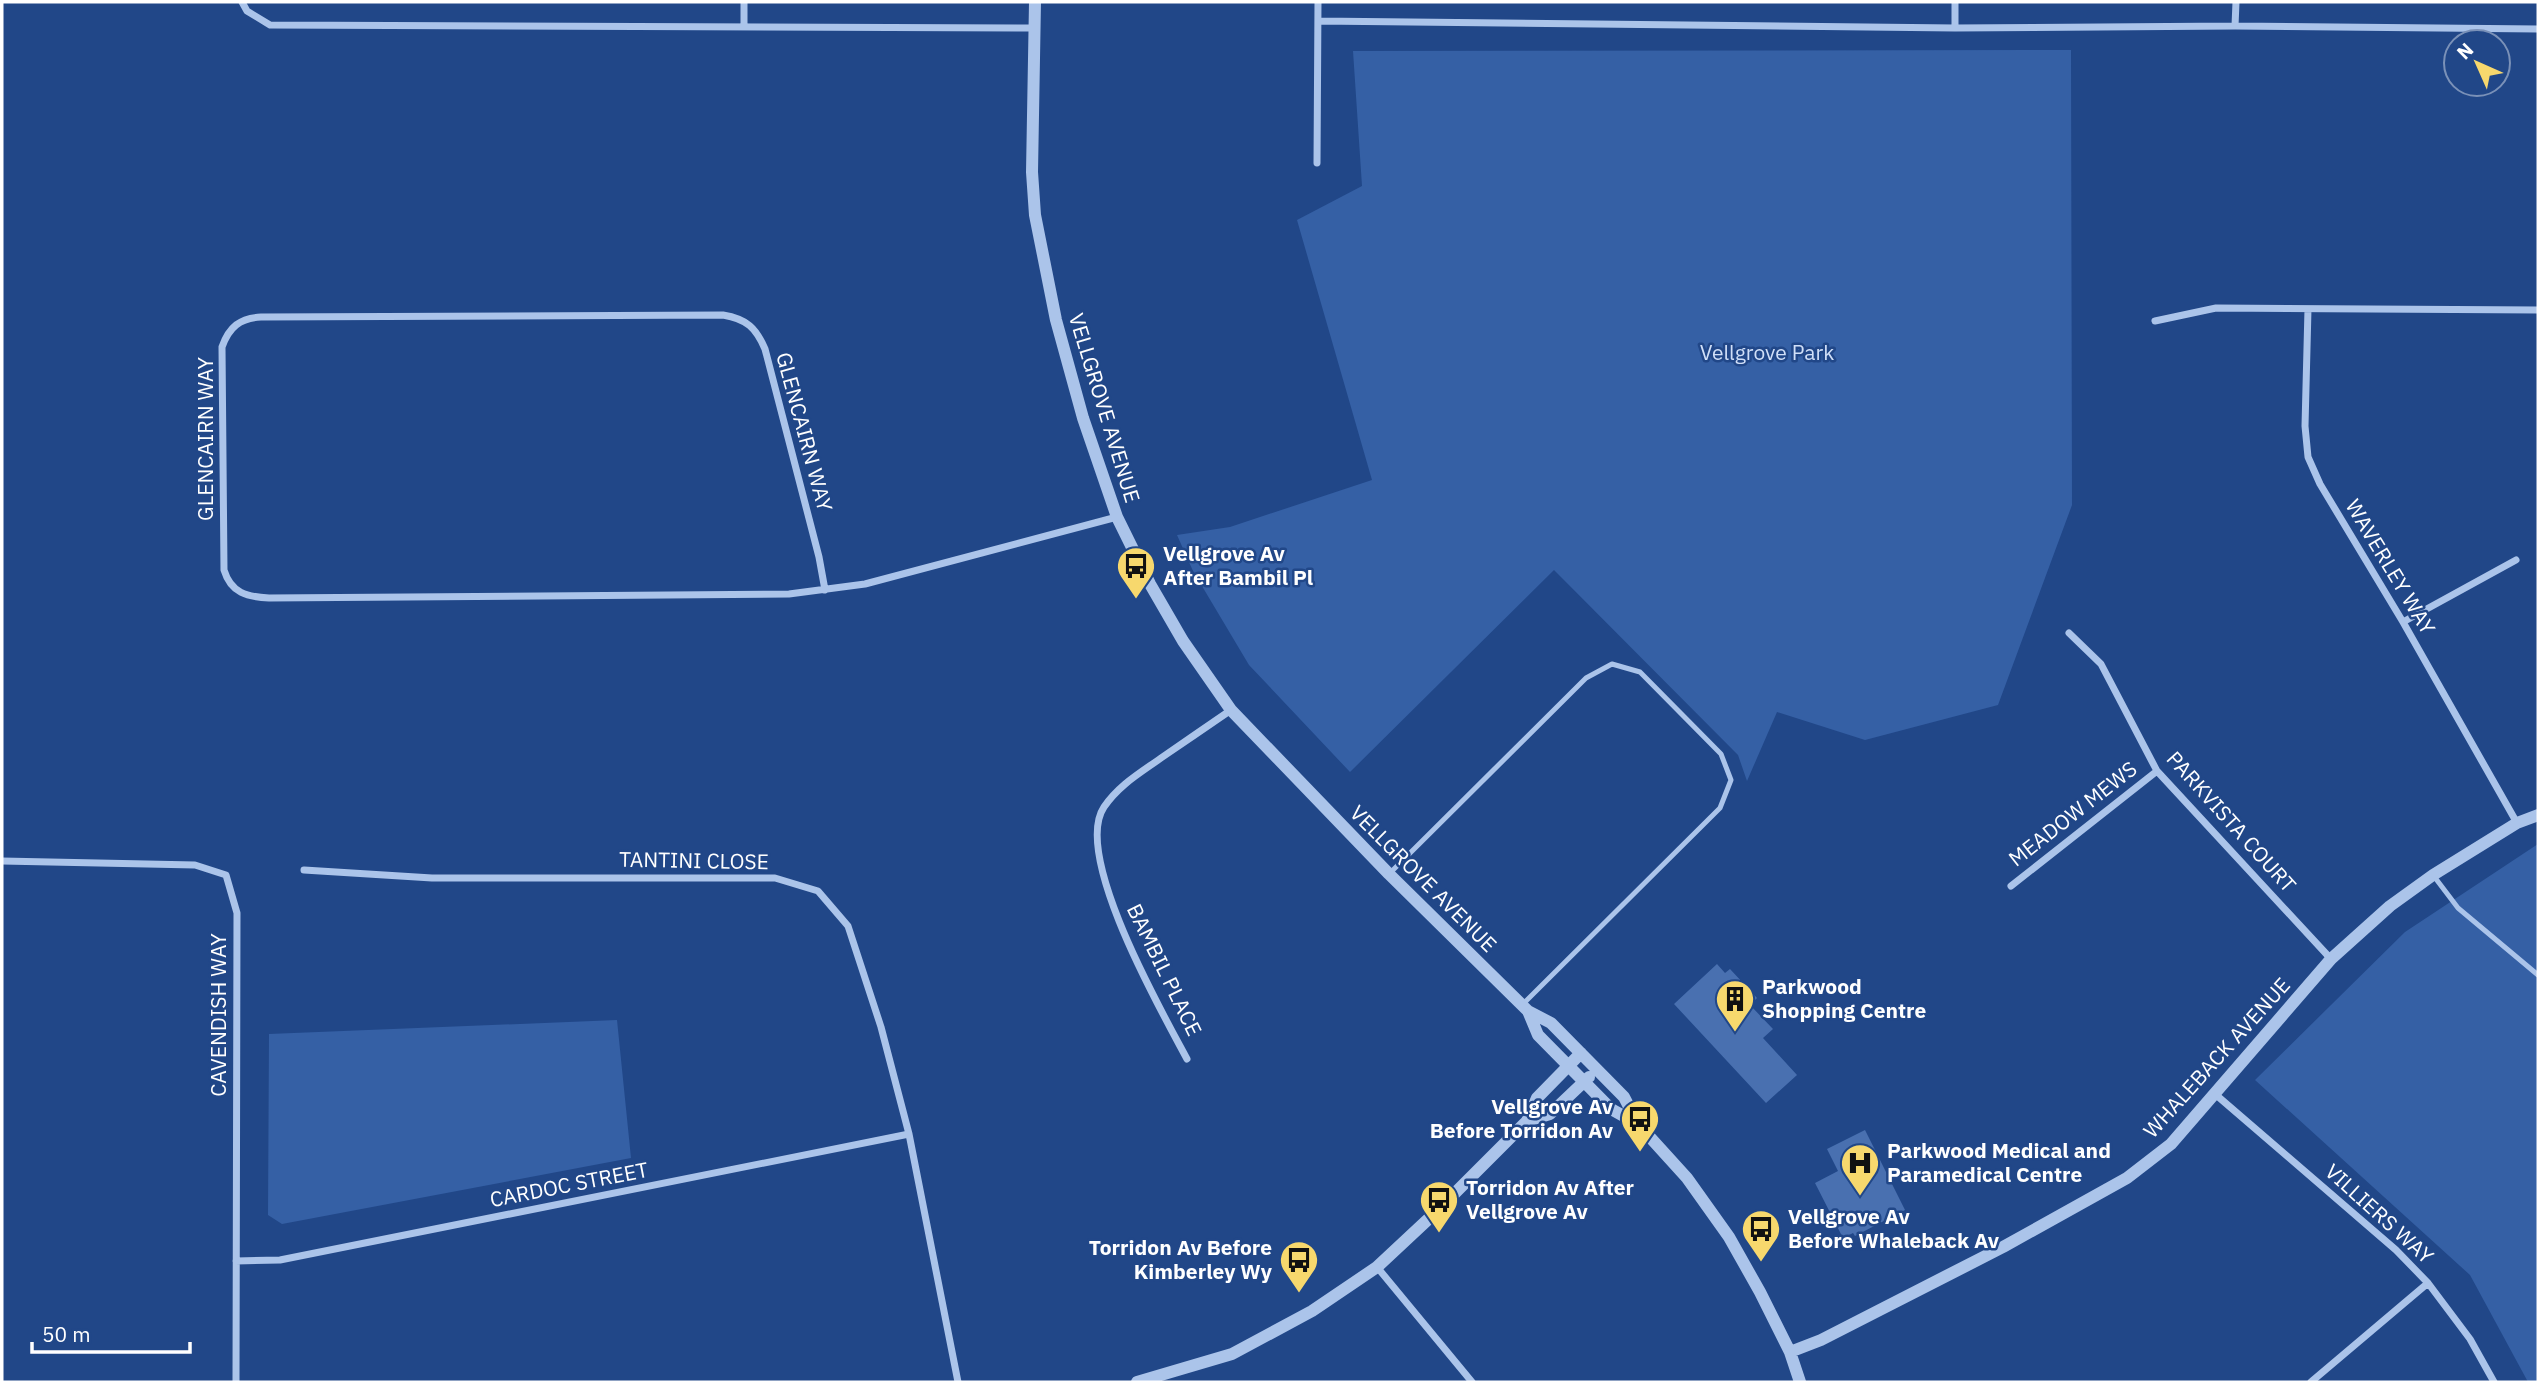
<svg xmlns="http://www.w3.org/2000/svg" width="2540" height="1384" font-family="'IBM Plex Sans',sans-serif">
  <rect width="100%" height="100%" fill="#214788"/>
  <path fill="#3560a5" d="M 2071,50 L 2072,505 L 1998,705 L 1865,740 L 1777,712 L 1747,781 L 1738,755 L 1554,570 L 1350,772 L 1249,665 L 1193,571 L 1177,535 L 1230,527 L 1372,480 L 1297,220 L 1362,186 L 1353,51 Z
    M 2538,844 L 2538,1382 L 2528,1382 L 2470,1275 L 2255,1080 L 2405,932 Z
    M 617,1020 L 631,1158 L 282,1224 L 268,1215 L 269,1034 Z"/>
  <path fill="#4970b0" d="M 1717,964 L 1725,973 L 1730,969 L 1757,998 L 1750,1005 L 1773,1029 L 1763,1038 L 1797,1075 L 1766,1103 L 1674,1004 Z
    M 1865,1130 L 1905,1210 L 1855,1236 L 1853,1233 L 1843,1238 L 1815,1183 L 1838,1171 L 1827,1149 Z"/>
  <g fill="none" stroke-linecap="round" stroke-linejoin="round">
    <path stroke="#abc4ea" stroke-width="5" d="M 1390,873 L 1586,678 L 1612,664 L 1640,672 L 1721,754 L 1731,780 L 1720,808 L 1522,1005
      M 2433,875 L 2458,908 L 2538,975"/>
    <path stroke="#abc4ea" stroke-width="7" d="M 242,2 L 247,11 L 270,25 L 1035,28
      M 1318,21 L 1955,28 L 2235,26 L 2538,29
      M 744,25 L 744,2
      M 2235,26 L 2236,2
      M 1955,28 L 1955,2
      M 1317,163 L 1318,2
      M 2308,309 L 2305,426 L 2308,457 L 2320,484 L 2403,622 L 2517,823
      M 2155,321 L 2216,308 L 2538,310
      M 825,590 L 819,557 L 765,349 C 756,328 747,319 723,315 L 261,317 C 240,318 229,327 222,347 L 224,570 C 231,593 247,597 269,598 L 789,594 L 865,584 L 1117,517
      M 2403,622 L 2516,560
      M 2069,633 L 2101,664 L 2157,771 L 2331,959
      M 2,861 L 195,865 L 226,875 L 237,913 L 236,1382
      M 304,870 L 432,878 L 775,878 L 818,891 L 848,926 L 881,1027 L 909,1134 L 958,1382
      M 2011,886 L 2157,771
      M 1187,1059 C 1162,1012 1072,855 1104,807 C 1119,785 1140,773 1161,758 C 1184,742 1208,726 1231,710
      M 2215,1094 L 2396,1250 L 2428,1283 L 2470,1339 L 2494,1382
      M 236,1261 L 280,1260 L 909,1134
      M 1377,1267 L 1472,1382
      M 2311,1382 L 2428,1283"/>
    <path stroke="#abc4ea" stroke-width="12" d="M 1035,2 L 1032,172 L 1035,215 L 1056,320 L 1083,418 L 1117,517 L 1150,584 L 1183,641 L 1231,710 L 1389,874 L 1528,1011 L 1551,1023 L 1624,1097 L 1638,1124 L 1687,1178 L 1729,1237 L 1760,1292 L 1790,1352 L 1800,1382
      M 1528,1011 L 1538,1035 L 1611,1109 L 1638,1124
      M 1527,1121 L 1550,1114 L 1589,1077
      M 1790,1352 L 1821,1340 L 2003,1247 L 2127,1178 L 2171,1144 L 2331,959 L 2390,906 L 2433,875 L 2517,823 L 2538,815
      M 1137,1382 L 1232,1354 L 1312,1311 L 1377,1267 L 1437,1211 L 1527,1121 L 1537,1098 L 1581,1053"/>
  </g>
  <defs>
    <g id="bus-pin" transform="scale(2.0125)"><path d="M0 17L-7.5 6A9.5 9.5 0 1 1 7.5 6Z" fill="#f7d86d" stroke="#214788"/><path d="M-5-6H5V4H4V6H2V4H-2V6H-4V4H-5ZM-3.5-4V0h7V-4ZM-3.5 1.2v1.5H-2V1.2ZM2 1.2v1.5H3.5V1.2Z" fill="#111"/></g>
    <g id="building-pin" transform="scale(2.0125)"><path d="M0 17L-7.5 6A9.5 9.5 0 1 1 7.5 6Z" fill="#f7d86d" stroke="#214788"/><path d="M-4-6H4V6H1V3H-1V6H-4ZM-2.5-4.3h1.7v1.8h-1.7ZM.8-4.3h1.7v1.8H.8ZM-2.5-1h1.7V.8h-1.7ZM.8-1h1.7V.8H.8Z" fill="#111"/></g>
    <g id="hospital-pin" transform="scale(2.0125)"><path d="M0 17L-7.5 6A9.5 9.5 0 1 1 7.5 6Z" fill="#f7d86d" stroke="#214788"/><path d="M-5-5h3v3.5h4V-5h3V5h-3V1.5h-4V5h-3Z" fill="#111"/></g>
  </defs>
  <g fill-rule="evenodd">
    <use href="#bus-pin" x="1136" y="566"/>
    <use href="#building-pin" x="1735" y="999"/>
    <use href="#bus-pin" x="1640" y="1119"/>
    <use href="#hospital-pin" x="1860" y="1163"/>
    <use href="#bus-pin" x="1439" y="1200"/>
    <use href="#bus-pin" x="1761" y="1229"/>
    <use href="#bus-pin" x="1299" y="1260"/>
  </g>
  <g text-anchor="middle" stroke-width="5" stroke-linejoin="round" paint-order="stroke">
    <g font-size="21" fill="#d0dff8" stroke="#214788">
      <text x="1767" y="360">Vellgrove Park</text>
    </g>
    <g font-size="21" fill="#fff" stroke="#214788">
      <text transform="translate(1104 408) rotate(73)" y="7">VELLGROVE AVENUE</text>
      <text transform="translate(804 432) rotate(75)" y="7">GLENCAIRN WAY</text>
      <text transform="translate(206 439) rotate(-90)" y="7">GLENCAIRN WAY</text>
      <text transform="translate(2390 567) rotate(59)" y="7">WAVERLEY WAY</text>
      <text transform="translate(2073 814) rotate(-38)" y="7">MEADOW MEWS</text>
      <text transform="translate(2231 822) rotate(48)" y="7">PARKVISTA COURT</text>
      <text transform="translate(694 861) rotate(1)" y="7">TANTINI CLOSE</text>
      <text transform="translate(1423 879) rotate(45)" y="7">VELLGROVE AVENUE</text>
      <text transform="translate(1164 970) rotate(64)" y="7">BAMBIL PLACE</text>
      <text transform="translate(219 1015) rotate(-90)" y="7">CAVENDISH WAY</text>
      <text transform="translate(2217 1058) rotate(-48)" y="7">WHALEBACK AVENUE</text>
      <text transform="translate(569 1185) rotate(-11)" y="7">CARDOC STREET</text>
      <text transform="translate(2379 1214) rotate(42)" y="7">VILLIERS WAY</text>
    </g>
    <g font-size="21" font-weight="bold" fill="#fff" stroke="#214788" text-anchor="start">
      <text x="1163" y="561">Vellgrove Av<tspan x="1163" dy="24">After Bambil Pl</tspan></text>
      <text x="1762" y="994">Parkwood<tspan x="1762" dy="24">Shopping Centre</tspan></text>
      <text x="1613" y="1114" text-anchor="end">Vellgrove Av<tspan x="1613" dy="24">Before Torridon Av</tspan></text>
      <text x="1887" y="1158">Parkwood Medical and<tspan x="1887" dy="24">Paramedical Centre</tspan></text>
      <text x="1466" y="1195">Torridon Av After<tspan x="1466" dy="24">Vellgrove Av</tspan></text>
      <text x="1788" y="1224">Vellgrove Av<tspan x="1788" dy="24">Before Whaleback Av</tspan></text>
      <text x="1272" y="1255" text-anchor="end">Torridon Av Before<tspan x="1272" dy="24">Kimberley Wy</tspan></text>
    </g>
  </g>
  <rect width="2540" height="1384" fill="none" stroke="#ffffff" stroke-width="7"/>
  <g transform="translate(2477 63) rotate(315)"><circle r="33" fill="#214788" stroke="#7a91b8" stroke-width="2"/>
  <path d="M0-5L12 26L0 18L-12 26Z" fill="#f7d86d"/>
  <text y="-10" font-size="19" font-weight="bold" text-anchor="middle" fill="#ffffff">N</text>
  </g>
  <path d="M32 1342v10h158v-10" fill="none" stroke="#ffffff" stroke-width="3.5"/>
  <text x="42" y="1342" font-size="21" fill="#ffffff" stroke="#214788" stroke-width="5" paint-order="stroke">50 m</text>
</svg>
